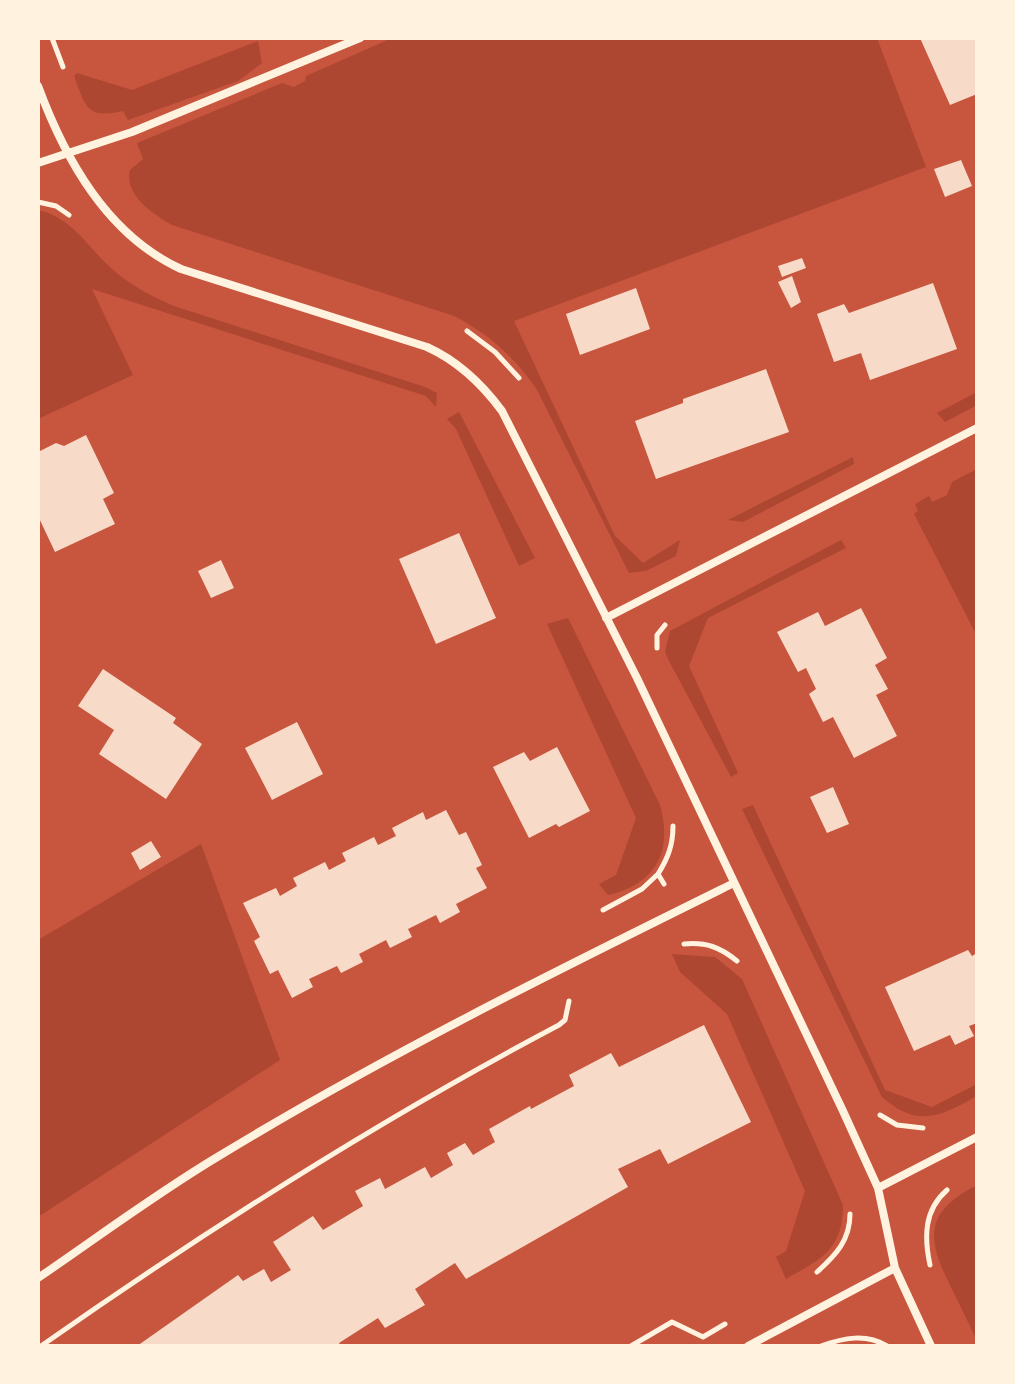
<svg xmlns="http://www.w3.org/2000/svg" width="1015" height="1384" font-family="'Fira Sans',sans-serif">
  <rect width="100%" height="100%" fill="#c8553d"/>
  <path fill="#ae4732" d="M 392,38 L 877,38 L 926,167 L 514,321 L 615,536 L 643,563 L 680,540 L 676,556 L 646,571 L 629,573 L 536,388 C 513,356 489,334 454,316 L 172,225 C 153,214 124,195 130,170 L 143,159 L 137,143 L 282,83 L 294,87 L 305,81 L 306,76 Z
    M 258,41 L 262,63 L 238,81 L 128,120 L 123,111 C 87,119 86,108 74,76 L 77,73 L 132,90 Z
    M 38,210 C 71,217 87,246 110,267 C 129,285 151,296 174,306 L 425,387 L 437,393 L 436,407 L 426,396 L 92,289 L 133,375 L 38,419 Z
    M 977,392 L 977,405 L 945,422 L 937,413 Z
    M 459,412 L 535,558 L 519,566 L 456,429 L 447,419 Z
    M 853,457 L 854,464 L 743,522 L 728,520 Z
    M 977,469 L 977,636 L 914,514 L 918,511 L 915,504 L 929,496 L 932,502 L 947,495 L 952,482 Z
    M 841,540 L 846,548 L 708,618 L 689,666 L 738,773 L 731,777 L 669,661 L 665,652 L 670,631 Z
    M 568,618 L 660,805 C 673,851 656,884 608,895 L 599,884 L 616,875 L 636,818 L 547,624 Z
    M 753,805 L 885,1090 L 932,1107 L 977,1084 L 977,1096 C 940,1117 917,1128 882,1097 L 742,809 Z
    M 201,844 L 280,1060 L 38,1217 L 38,940 Z
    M 672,954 L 715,957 L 742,979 L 843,1205 C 843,1250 821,1259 786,1279 L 776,1257 L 786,1251 L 805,1191 L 727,1014 L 680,972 Z
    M 977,1185 L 977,1341 C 968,1321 958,1302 949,1283 C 925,1235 927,1211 977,1185 Z"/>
  <path fill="#f7dbc8" d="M 920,38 L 977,38 L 977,94 L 950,105 Z
    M 961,160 L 972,186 L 945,197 L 934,169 Z
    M 802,258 L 806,268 L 782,277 L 778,266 Z
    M 792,276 L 801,302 L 791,308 L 778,282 Z
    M 933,283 L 957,349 L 870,380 L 861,353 L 834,362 L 817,314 L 844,304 L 849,313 Z
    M 636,288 L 650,329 L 580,355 L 566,314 Z
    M 766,369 L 789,432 L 656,479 L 635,421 L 683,403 L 683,399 Z
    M 86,435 L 114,493 L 103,499 L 115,524 L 55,552 L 38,516 L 38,452 L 56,443 L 64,446 Z
    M 459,533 L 496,618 L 436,644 L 399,559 Z
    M 221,560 L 234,588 L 211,598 L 198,571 Z
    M 861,608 L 887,658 L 875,665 L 888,689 L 876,695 L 897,736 L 854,758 L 833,717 L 823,722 L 809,694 L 816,689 L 806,668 L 798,672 L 777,632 L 818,612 L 825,626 Z
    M 103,669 L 176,718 L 173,723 L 202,744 L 166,799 L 99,754 L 114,730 L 78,706 Z
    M 297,722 L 323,774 L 272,800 L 245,748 Z
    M 557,747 L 590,811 L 559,827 L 556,824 L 529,838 L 493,767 L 524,752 L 530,761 Z
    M 833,787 L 849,824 L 827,833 L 810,797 Z
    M 446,810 L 459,835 L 466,832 L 482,865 L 476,868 L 487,888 L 456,904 L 460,912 L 440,923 L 436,915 L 408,929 L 412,937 L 390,948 L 386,940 L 359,954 L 363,962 L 341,973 L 337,966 L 309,979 L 313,987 L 292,998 L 278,970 L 270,974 L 254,941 L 260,937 L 243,903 L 276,888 L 280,896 L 297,886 L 293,878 L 325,862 L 329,870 L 346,861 L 342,853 L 374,837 L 378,845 L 396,836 L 392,828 L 423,812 L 426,820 Z
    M 151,841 L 161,857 L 140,870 L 131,853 Z
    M 968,950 L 972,956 L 977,953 L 977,1023 L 969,1026 L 974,1036 L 955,1045 L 950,1035 L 914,1051 L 885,987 Z
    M 704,1025 L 751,1122 L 668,1164 L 660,1149 L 618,1169 L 628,1187 L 466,1279 L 455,1263 L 415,1289 L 425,1305 L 385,1328 L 378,1318 L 339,1343 L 341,1346 L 137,1346 L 238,1275 L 243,1281 L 264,1269 L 271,1282 L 291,1270 L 273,1242 L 313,1216 L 323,1230 L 363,1206 L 355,1191 L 380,1178 L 385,1189 L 425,1167 L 431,1178 L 453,1165 L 447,1153 L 465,1143 L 473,1155 L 495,1142 L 489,1129 L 530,1106 L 531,1109 L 574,1086 L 569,1075 L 611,1053 L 619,1067 Z"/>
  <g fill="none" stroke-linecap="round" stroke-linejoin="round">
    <path stroke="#fff3e0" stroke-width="5" d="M 52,38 L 63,67
      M 38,202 L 56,206 L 69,215
      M 467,331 L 495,352 L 519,378
      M 657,648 L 657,635 L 665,625
      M 658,874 C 668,858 673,845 673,826
      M 603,910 L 642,889 L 658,874 L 664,884
      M 684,944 C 706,942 720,947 737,961
      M 880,1115 L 897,1125 L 923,1128
      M 930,1265 C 924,1237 924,1210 947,1190
      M 817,1272 C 836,1255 850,1240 850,1214
      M 41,1346 C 208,1229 379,1120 559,1025 L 565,1020 L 569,1001
      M 631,1346 L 672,1322 L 703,1337 L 725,1324
      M 821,1346 C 843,1338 866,1333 887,1346"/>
    <path stroke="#fff3e0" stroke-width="8" d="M 38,86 C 65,159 107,235 181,269 L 427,347 C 458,361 482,384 502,411 L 637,678 L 843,1111 L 878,1188 L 895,1268 L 931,1346
      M 38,163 L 132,132 L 360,38
      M 606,618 L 977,428
      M 878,1188 L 977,1137
      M 38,1278 C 98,1237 157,1193 219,1156 C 385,1055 560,969 734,883
      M 748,1346 L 895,1268"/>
  </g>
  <rect width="1015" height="1384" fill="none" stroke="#fff3e0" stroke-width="80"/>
</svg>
